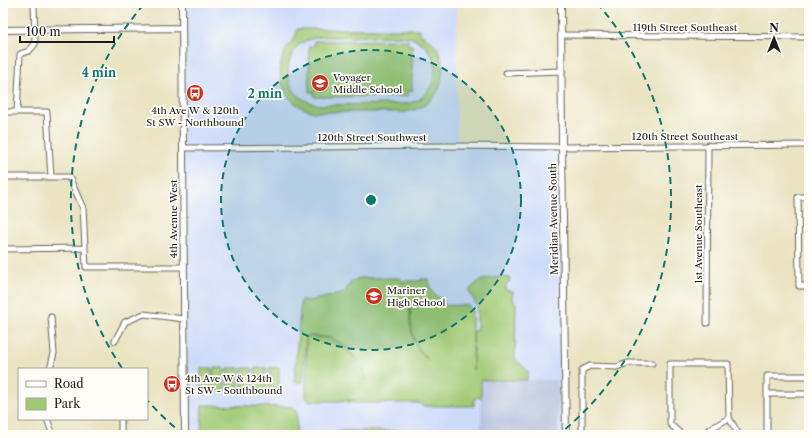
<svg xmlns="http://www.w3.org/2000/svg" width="812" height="438" font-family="'Libre Caslon Text',serif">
  <rect width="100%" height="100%" fill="#fdfcf7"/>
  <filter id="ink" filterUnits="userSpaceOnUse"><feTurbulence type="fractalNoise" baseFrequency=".025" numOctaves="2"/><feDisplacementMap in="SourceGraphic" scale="8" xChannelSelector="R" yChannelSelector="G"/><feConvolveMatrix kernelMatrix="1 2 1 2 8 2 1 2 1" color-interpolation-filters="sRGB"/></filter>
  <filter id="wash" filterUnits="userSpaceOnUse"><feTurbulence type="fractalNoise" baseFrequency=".012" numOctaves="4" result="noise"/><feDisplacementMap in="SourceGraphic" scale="16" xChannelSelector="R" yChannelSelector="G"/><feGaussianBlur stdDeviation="0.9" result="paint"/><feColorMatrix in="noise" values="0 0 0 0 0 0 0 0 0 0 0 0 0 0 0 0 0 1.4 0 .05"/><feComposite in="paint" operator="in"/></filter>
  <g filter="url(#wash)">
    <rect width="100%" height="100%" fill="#eae4c3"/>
    <path fill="#cddbfa" d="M 182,3 L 457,3 L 457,146 L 562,147 L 566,435 L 185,435 Z"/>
    <path fill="#b9c5de" d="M 481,380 L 558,380 L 558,435 L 481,435 Z"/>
    <path fill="#a1c974" stroke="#5e7248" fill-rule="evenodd" d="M 297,29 L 420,29 L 420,34 C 426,37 433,42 437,48 C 446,64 444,87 431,100 C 424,107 415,110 406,112 L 313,112 C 309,110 305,109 301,107 C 285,99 276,76 282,59 C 283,56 285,53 286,50 C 291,40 296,42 297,29 ZM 401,36 C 408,37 415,38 421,43 C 440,56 439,86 420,99 C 413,103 406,104 399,104 L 319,105 C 312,103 305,101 299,96 C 284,83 285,57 300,44 C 306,40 313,38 320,37 Z
      M 408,40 L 408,45 L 412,45 L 412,91 L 408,91 L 408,96 L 314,97 L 314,92 L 309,92 L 309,46 L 314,46 L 314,41 Z
      M 504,277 L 510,278 L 509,282 L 506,285 L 505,290 L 514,292 L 512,295 L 512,300 L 516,303 L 515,359 L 528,371 L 527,380 L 481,380 L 481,399 L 478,397 L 474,399 L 474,406 L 423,406 L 418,403 L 348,403 L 347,401 L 361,399 L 337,401 L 309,401 L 306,397 L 307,337 C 314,337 322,337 329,339 C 341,342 353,354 359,365 C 363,370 365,377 367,381 L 361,363 L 341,343 L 329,338 L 317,336 L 307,336 L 306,337 L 303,382 L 294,382 L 301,300 L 309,301 L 344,293 L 351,282 L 359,278 L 400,278 L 401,281 L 421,281 L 421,279 L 428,279 C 431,291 432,295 443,300 L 443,304 L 411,304 L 410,305 C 408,322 413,350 428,360 C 425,356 422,353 420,350 C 411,338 410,320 411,306 L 468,305 L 472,310 L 473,370 L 474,330 L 477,330 L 477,306 L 469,291 C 478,278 489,278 504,277 Z
      M 279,367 L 279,391 L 269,391 L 269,368 Z
      M 201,368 L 212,368 L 212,391 L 201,391 Z
      M 214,368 L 225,368 L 225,391 L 214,391 Z
      M 228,368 L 239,368 L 239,391 L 228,391 Z
      M 242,368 L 252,368 L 252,390 L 242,390 Z
      M 255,368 L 266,368 L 266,391 L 255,391 Z
      M 202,405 L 292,407 L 297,413 L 296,435 L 201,435 Z
      M 337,431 L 469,431 L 469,435 L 321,435 L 327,433 Z"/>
  </g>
  <g filter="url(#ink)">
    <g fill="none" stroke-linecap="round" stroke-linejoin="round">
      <g stroke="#646256" stroke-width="7">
        <path id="minor" d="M 561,35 L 809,37
          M 506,73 L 562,71
          M 3,112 L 47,112 L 51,177
          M 17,112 L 20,54 L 29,51 L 35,44 L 34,3
          M 183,148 L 446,146 L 562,147 L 809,145
          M 3,177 L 69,177 L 83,208 L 86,267 L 184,267
          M 809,197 L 798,197 L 799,286 L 809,286
          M 3,249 L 85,248
          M 707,323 L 708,145
          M 115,341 L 125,322 L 144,314 L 184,319
          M 50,369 L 54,353 L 51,317
          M 767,394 L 809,394
          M 729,418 L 739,435
          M 47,419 L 53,435
          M 121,419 L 121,435
          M 582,434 L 582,370 L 590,366 L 617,367 L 628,363 L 652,363
          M 566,435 L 582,435
          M 682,435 L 670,424 L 670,364 L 728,364 L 729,418 L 700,435
          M 767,435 L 767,376 L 809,376"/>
      </g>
      <g stroke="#646256" stroke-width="8">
        <path id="tertiary" d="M 182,3 L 185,435
          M 561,3 L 562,147 L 566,435
          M 3,30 L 182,28"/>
      </g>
      <use href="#minor" stroke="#fff" stroke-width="5"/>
      <use href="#tertiary" stroke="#fff" stroke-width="6"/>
    </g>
  </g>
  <circle cx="371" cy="200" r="150" fill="#0f766e" fill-opacity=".12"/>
  <g fill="none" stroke="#0f766e" stroke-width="2" stroke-dasharray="7 5">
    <circle cx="371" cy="200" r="150"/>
    <path d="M184 435A300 300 0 0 1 148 401M122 368A300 300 0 0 1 145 3M597 3A300 300 0 0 1 558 435"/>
  </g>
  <defs>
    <g id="school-disc" transform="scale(0.9)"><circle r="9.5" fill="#c8321e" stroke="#fdfcf7"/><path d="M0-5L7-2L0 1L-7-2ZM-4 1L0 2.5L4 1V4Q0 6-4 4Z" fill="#fff"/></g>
    <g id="bus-disc" transform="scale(0.9)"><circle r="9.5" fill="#c8321e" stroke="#fdfcf7"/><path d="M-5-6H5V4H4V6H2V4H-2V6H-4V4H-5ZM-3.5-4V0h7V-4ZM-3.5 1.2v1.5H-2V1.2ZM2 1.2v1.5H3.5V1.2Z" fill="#fff"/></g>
  </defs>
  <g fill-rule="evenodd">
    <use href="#school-disc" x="320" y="83"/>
    <use href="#bus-disc" x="195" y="93"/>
    <use href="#school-disc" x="374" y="296"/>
    <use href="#bus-disc" x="172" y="384"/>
  </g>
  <g text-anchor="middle" stroke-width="3.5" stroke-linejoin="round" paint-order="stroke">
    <g font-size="10" fill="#1c1c1c" stroke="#fdfcf7">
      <text x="685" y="31">119th Street Southeast</text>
      <text x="685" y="140">120th Street Southeast</text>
      <text x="372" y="141">120th Street Southwest</text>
      <text transform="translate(173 219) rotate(-90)" y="4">4th Avenue West</text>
      <text transform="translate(553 219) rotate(-91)" y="4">Meridian Avenue South</text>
      <text transform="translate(698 234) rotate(-90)" y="4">1st Avenue Southeast</text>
    </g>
    <g font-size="10" fill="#1c1c1c" stroke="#fdfcf7" text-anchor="start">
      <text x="333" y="81">Voyager<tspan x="333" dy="12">Middle School</tspan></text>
      <text x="195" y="114" text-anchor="middle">4th Ave W &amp; 120th<tspan x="195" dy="12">St SW - Northbound</tspan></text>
      <text x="387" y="294">Mariner<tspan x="387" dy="12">High School</tspan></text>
      <text x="185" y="382">4th Ave W &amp; 124th<tspan x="185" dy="12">St SW - Southbound</tspan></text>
    </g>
  </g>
  <circle cx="371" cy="200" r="6" fill="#0f766e" stroke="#fdfcf7" stroke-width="2"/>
  <g font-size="12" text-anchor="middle" font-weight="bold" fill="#0f766e" stroke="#fdfcf7" stroke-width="3.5" stroke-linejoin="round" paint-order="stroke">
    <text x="99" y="77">4 min</text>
    <text x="265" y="98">2 min</text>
  </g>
  <rect width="812" height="438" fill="none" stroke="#fdfcf7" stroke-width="16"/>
  <rect x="18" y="368" width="130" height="52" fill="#fdfcf7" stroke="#a3a29f"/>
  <rect x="26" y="381" width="20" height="6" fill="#ffffff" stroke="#a3a29f"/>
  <text x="54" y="388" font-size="12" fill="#1c1c1c">Road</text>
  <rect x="26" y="398" width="20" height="12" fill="#a1c974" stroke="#a3a29f"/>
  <text x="54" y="408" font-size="12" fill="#1c1c1c">Park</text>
  <g transform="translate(774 38)" stroke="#fdfcf7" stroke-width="3" paint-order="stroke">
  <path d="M0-3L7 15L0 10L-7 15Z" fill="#1c1c1c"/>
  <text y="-6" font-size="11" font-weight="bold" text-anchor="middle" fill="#1c1c1c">N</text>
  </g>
  <path d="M20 36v6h94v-6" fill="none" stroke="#1c1c1c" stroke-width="2"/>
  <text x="26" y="36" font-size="12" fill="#1c1c1c" stroke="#fdfcf7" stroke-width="3" paint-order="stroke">100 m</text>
</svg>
